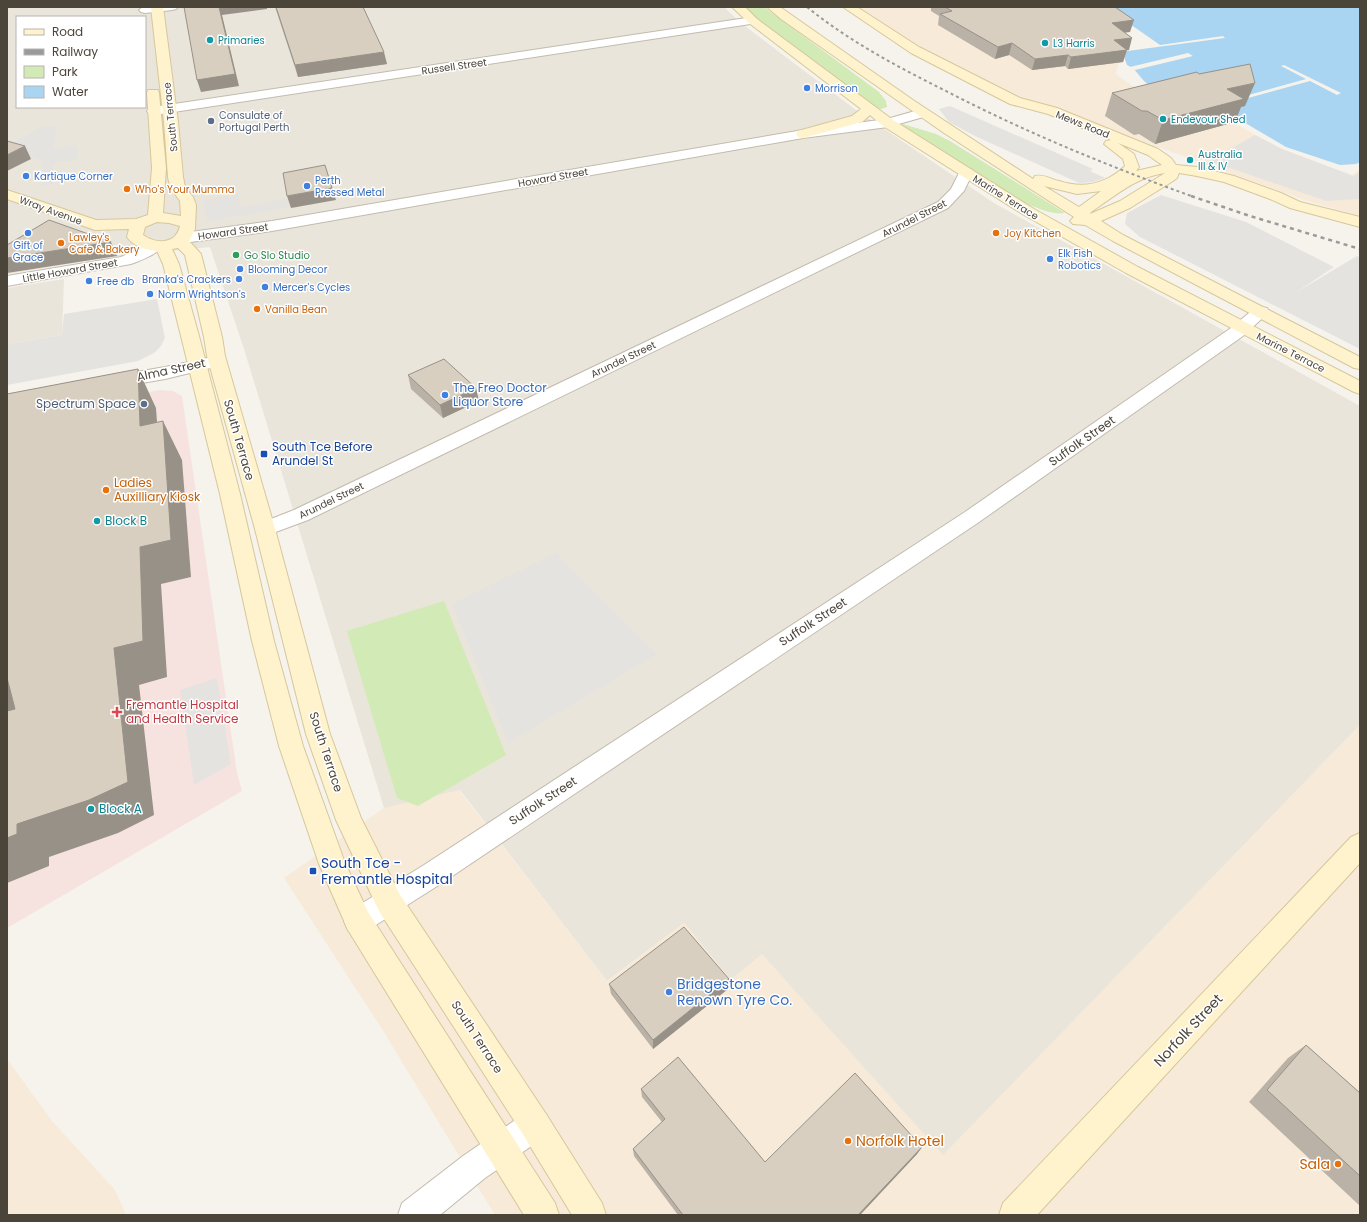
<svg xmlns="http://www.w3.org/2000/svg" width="1367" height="1222" font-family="Poppins,sans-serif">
  <rect width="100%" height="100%" fill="#f6f3ec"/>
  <path fill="#eae5da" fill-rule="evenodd" d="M 7,7 L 724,7 L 741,23 L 856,110 L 994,203 L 1360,406 L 1360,725 L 943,1156 L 762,955 L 731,980 L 684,923 L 607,981 L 460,790 L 420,812 L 384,808 L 244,349 L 210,247 L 111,257 L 7,274 ZM 17,17 L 145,17 L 145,107 L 17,107 Z
    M 64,279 L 62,335 L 7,344 L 7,288 Z"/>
  <path fill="#f7ead8" d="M 841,7 L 1047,7 L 1119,61 L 1116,74 L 1148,97 L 1172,89 L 1281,149 L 1351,176 L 1360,169 L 1360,216 L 1307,201 L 1025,99 Z
    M 1360,725 L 1360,1215 L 495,1215 L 382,1029 L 284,878 L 384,808 L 459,790 L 607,981 L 684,923 L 731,980 L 762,954 L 943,1155 Z
    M 7,1059 L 52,1121 L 115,1190 L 126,1215 L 7,1215 Z"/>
  <path fill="#f6e3e0" d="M 160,390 L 173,391 L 182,396 L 237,773 L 242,791 L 7,928 L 7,419 Z"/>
  <path fill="#d2eab5" d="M 743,7 L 764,7 L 879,92 L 886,101 L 887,107 L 881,109 L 875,108 L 762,23 Z
    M 903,124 L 936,134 L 950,141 L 1065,213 C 1050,216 1025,203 1011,196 L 901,125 Z
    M 444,601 L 506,755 L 418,806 L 397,798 L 347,631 Z"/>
  <path fill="#e5e3e0" d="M 950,106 L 1093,169 L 1090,171 L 1105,178 L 1093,182 L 1079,183 L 975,136 L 949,122 L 939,109 Z
    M 44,126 L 56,126 L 54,148 L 77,145 L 77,160 L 53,163 L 53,184 L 42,186 L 43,161 L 7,149 L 7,145 Z
    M 1255,135 L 1282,149 L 1354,176 L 1360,172 L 1360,199 L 1326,201 L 1209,161 Z
    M 238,194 L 241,207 L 288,198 L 291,207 L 207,222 L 203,200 Z
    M 1161,195 L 1246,222 L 1334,267 L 1295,293 L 1357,256 L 1360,258 L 1360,349 L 1140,237 L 1125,224 L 1127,213 Z
    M 157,299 L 165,338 L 161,346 L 154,353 L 138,361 L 7,385 L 7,344 L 62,335 L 64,314 Z
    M 556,553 L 657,654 L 508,743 L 452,604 Z
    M 217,678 L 231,764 L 194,785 L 180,690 Z"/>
  <path fill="#a9d4f2" d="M 1063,7 L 1360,7 L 1360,162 L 1356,164 L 1340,165 L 1286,147 L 1235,117 L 1151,87 L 1144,81 L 1133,68 L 1127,65 L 1121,48 Z"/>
  <path fill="#f6f3ec" d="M 1107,8 L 1160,45 L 1223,36 L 1225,38 L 1120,52 Z
    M 1188,53 L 1193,56 L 1135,70 L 1130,67 Z
    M 1284,65 L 1341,93 L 1337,95 L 1310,81 L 1215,107 L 1212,105 L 1306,79 L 1281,66 Z"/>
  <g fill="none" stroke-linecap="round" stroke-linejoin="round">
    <g stroke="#c2bbae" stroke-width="2">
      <path id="street" d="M 143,7 L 178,7 L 176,9 L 172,10 L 145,13 L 141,12 L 139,10 Z
        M 753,17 L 757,19 L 759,21 L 757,23 L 154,115 L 149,114 L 147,111 L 149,108 L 154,107 Z
        M 922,109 L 927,110 L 929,113 L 927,116 L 888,127 L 803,138 L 272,231 L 183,243 L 178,241 L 175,238 L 178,235 L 183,233 L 272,221 L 803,130 L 887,119 Z
        M 966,168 L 971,169 L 973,172 L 964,191 L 948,208 L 308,520 L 265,536 L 258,534 L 255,529 L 258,524 L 294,510 L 938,202 L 951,189 L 961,169 Z
        M 154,241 L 160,243 L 162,246 C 155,256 141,260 131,264 L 7,286 L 7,276 L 121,257 Z
        M 1261,307 L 1267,308 L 1269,312 L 1243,336 L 979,522 L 442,883 L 368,930 L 358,934 L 348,930 L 344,921 L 348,912 L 424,865 L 965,512 L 1231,328 L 1255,308 Z
        M 217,356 L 223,357 L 226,361 L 223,365 L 165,379 L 113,388 L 107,386 L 104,382 L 107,378 L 113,376 L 165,367 Z
        M 535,1109 L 546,1114 L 551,1125 L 546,1136 L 485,1178 L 440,1215 L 398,1215 L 402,1203 L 463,1156 L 524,1114 Z"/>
    </g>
    <g stroke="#d6c79b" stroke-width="2">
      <path id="secondary" d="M 151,7 L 163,7 L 178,122 L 183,177 L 185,187 L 193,197 L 196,205 L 195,229 L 189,241 L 201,254 L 222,337 L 225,356 L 275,529 L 330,734 L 361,818 L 399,893 L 546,1114 L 602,1203 L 606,1215 L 572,1215 L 524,1136 L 379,911 L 336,820 L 306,734 L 255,529 L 207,356 L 204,337 L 185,255 L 178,248 L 172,249 L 179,264 L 199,336 L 240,494 L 274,641 L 303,746 L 345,863 L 368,912 L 555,1203 L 559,1215 L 524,1215 L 348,930 L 319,864 L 279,746 L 252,641 L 220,494 L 181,336 L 163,264 L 157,251 C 146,250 134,247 127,237 L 129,229 L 95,230 L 7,199 L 7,190 L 96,220 L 136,219 L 148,215 L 152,168 L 147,93 L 148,90 L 158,90 L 159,93 L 166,168 L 163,213 L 181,216 L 180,201 L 170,187 L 168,177 L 164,122 ZM 157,222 L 169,223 L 180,226 C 176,245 156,244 143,235 L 145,227 Z
        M 732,7 L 745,7 L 757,19 L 893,120 L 1034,209 L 1138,267 L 1360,381 L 1360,394 L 1354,392 L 1126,273 L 1024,215 L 883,126 L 870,115 L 862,122 L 803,138 L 798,137 L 796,134 L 798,131 L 852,116 L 861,109 L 749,23 Z
        M 767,7 L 780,7 L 913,100 L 1033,179 L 1035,176 C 1044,174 1050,179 1059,181 C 1083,189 1106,184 1125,166 L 1123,159 L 1104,144 L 1106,141 L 1111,140 L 1048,114 L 1010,104 L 911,53 L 843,7 L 857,7 L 919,47 L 1020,98 L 1057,108 L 1158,149 L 1171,158 L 1176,165 L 1197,167 L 1234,176 L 1281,193 L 1300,202 L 1360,217 L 1360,227 L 1290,208 L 1270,199 L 1224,182 L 1197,176 L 1179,173 L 1177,178 L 1173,181 L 1130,208 L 1101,221 L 1123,235 L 1360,357 L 1360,369 L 1354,368 L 1113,241 L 1085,225 L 1073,224 L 1070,221 L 1074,217 L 944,133 L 781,19 ZM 1118,143 L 1148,155 L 1162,165 L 1136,171 L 1139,167 L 1134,154 ZM 1165,173 L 1120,201 L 1090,214 L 1091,212 C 1115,196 1136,177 1165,173 ZM 1044,186 L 1077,194 L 1101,191 L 1079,207 Z
        M 1360,833 L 1360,863 L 1037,1215 L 999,1215 L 1003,1203 L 1351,837 Z"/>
    </g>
    <use href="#street" fill="#fff" fill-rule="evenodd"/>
    <use href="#secondary" fill="#fff3cd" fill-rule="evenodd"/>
    <path stroke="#9a9a9a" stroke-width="2" stroke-dasharray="3 3" stroke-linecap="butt" d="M 807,7 C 849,41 896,66 944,90 C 1025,132 1108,166 1194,197"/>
    <path stroke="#9a9a9a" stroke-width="2.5" stroke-dasharray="4 4" stroke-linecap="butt" d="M 1191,196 L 1250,216 L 1360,249"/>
  </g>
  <path fill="#bab2a6" d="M 275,7 L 363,7 L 387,64 L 298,77 Z
    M 931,7 L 1115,7 L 1130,32 L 1124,32 L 1129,50 L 1126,50 L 1123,62 L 1068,69 L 1065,66 L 1032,70 L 1009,55 L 995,59 L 938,25 L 939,16 L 931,11 Z
    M 1112,93 L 1245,106 L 1241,107 L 1235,122 L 1155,144 L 1139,134 L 1134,135 L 1105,116 Z
    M 408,375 L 479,401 L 443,418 L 411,389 Z
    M 729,979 L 728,989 L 653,1049 L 611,994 L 609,984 Z
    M 1306,1045 L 1360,1093 L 1360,1206 L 1249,1102 L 1288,1058 Z
    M 641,1089 L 765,1162 L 922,1147 L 917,1154 L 860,1215 L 678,1215 L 634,1156 L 633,1149 L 662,1122 L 642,1097 Z"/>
  <path fill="#979187" d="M 219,7 L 267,7 L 267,9 L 222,15 L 239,86 L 201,92 L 197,80 Z
    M 1134,20 L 1130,32 L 1108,35 L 1112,23 Z
    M 1132,38 L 1129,50 L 1111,52 L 1114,40 Z
    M 1012,43 L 1009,55 L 995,59 L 998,47 Z
    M 1127,50 L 1123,62 L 1068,69 L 1071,57 Z
    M 384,52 L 387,64 L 298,77 L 295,65 Z
    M 1068,55 L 1065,66 L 1032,70 L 1035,59 Z
    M 1255,83 L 1245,106 L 1241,107 L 1235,122 L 1155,144 L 1163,120 L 1227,89 Z
    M 25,146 L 31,159 L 7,171 L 7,155 Z
    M 332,188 L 336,200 L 291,208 L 287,196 Z
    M 111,242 L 117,256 L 7,273 L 7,258 Z
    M 138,369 L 156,408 L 160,464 L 140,426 Z
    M 476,388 L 479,401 L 443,418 L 440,405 Z
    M 163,421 L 182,460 L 191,577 L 161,584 L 167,677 L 139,685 L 154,815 L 118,833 L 49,857 L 49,866 L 7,883 L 7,838 L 17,824 L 114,648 L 140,547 Z
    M 7,675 L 36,710 L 7,717 Z
    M 729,979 L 728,989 L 653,1049 L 653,1040 Z
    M 922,1147 L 917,1154 L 860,1215 L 858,1215 Z"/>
  <path fill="#d8cfc1" stroke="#979187" d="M 184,7 L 219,7 L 235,74 L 197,80 Z
    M 276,7 L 363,7 L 384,52 L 295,65 Z
    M 945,7 L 1115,7 L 1134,20 L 1112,23 L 1132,38 L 1114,40 L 1127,50 L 1071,57 L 1068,55 L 1035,59 L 1012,43 L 998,47 L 940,14 L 952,11 Z
    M 1250,64 L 1255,83 L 1227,89 L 1244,99 L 1163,120 L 1147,111 L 1142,111 L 1112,93 L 1197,72 L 1199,74 Z
    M 7,141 L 25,146 L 7,155 Z
    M 325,165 L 332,188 L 287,196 L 283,173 Z
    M 49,220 L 111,242 L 7,258 L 7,245 Z
    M 444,359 L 476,388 L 440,405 L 408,375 Z
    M 138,369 L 140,426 L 163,421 L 171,540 L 140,547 L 143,641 L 114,648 L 128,782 L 89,800 L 17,824 L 17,834 L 7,838 L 7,711 L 15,709 L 7,678 L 7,394 Z
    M 684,927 L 729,979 L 653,1040 L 609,984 Z
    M 1306,1045 L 1360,1093 L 1360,1176 L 1267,1090 Z
    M 678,1057 L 765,1162 L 855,1073 L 922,1147 L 858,1215 L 683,1215 L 633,1149 L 665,1119 L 641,1089 Z"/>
  <g fill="#0f9aa8" stroke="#fff" stroke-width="1.5">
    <circle cx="210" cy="40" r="4"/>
    <circle cx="1045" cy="43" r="4"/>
    <circle cx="1163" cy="119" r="4"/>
    <circle cx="1190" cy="160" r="4"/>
    <circle cx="97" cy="521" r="4"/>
    <circle cx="91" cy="809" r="4"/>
  </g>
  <g fill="#3f7fe0" stroke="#fff" stroke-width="1.5">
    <circle cx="807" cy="88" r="4"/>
    <circle cx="26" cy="176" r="4"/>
    <circle cx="307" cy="186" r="4"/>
    <circle cx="28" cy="233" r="4"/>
    <circle cx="1050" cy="259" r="4"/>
    <circle cx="240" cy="269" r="4"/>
    <circle cx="239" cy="279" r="4"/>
    <circle cx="89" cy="281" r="4"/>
    <circle cx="265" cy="287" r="4"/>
    <circle cx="150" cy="294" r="4"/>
    <circle cx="445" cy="395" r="4"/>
    <circle cx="669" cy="992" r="4"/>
  </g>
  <g fill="#5c6f8a" stroke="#fff" stroke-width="1.5">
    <circle cx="211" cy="121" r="4"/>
    <circle cx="144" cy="404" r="4"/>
  </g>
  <g fill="#e8710a" stroke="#fff" stroke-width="1.5">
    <circle cx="127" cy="189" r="4"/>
    <circle cx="996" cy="233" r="4"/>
    <circle cx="61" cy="243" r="4"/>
    <circle cx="257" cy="309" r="4"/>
    <circle cx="106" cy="490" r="4"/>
    <circle cx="848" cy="1141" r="4"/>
    <circle cx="1338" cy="1164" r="4"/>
  </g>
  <circle fill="#2e9e5b" stroke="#fff" stroke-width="1.5" cx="236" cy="255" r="4"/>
  <g fill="#1a4fb4" stroke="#fff" stroke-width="1.5">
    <rect x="260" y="450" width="8" height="8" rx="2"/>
    <rect x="309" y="867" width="8" height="8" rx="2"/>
  </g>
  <path fill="#e0444e" stroke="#fff" stroke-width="1.5" d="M115 706h4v4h4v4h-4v4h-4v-4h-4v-4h4z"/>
  <g text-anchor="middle" stroke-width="3" stroke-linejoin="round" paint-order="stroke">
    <g font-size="10" fill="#0d838f" stroke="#fff" text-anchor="start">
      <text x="218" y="44">Primaries</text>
      <text x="1053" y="47">L3 Harris</text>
      <text x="1171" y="123">Endevour Shed</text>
      <text x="1198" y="158">Australia<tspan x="1198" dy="12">III &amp; IV</tspan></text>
    </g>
    <g font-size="10" fill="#4b4439" stroke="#fff">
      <text transform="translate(454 66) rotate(-8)" y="4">Russell Street</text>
      <text transform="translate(170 117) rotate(-96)" y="4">South Terrace</text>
      <text transform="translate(1083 124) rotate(22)" y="4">Mews Road</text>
      <text transform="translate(553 177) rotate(-10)" y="4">Howard Street</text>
      <text transform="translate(1006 197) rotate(32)" y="4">Marine Terrace</text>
      <text transform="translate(51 210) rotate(20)" y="4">Wray Avenue</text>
      <text transform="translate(914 218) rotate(-27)" y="4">Arundel Street</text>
      <text transform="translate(233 231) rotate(-8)" y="4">Howard Street</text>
      <text transform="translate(70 270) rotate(-10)" y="4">Little Howard Street</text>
      <text transform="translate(1291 352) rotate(27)" y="4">Marine Terrace</text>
      <text transform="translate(623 359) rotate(-26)" y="4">Arundel Street</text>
      <text transform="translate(331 500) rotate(-26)" y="4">Arundel Street</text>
    </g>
    <g font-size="10" fill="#366cbe" stroke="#fff" text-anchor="start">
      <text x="815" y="92">Morrison</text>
      <text x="34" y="180">Kartique Corner</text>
      <text x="315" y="184">Perth<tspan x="315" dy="12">Pressed Metal</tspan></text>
      <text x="28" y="249" text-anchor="middle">Gift of<tspan x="28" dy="12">Grace</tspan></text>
      <text x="1058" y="257">Elk Fish<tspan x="1058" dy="12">Robotics</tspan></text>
      <text x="248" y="273">Blooming Decor</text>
      <text x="231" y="283" text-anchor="end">Branka's Crackers</text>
      <text x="97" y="285">Free db</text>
      <text x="273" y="291">Mercer's Cycles</text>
      <text x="158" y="298">Norm Wrightson's</text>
    </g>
    <g font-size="10" fill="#4e5e75" stroke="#fff" text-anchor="start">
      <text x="219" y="119">Consulate of<tspan x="219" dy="12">Portugal Perth</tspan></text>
    </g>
    <g font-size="10" fill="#c56008" stroke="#fff" text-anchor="start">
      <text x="135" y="193">Who's Your Mumma</text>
      <text x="1004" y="237">Joy Kitchen</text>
      <text x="69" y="241">Lawley's<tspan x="69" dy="12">Cafe &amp; Bakery</tspan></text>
      <text x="265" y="313">Vanilla Bean</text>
    </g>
    <g font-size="10" fill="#27864d" stroke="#fff" text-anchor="start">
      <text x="244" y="259">Go Slo Studio</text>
    </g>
    <g font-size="12" fill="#4b4439" stroke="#fff">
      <text transform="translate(171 370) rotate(-12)" y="4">Alma Street</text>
      <text transform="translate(239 440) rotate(74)" y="4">South Terrace</text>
      <text transform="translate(1082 441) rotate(-35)" y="4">Suffolk Street</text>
      <text transform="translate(813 622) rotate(-33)" y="4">Suffolk Street</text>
      <text transform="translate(326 752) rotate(72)" y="4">South Terrace</text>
      <text transform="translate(543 801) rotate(-33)" y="4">Suffolk Street</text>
      <text transform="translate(477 1037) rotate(57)" y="4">South Terrace</text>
    </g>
    <g font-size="12" fill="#366cbe" stroke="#fff" text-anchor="start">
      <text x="453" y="392">The Freo Doctor<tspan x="453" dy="14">Liquor Store</tspan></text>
    </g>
    <g font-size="12" fill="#4e5e75" stroke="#fff" text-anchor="end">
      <text x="136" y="408">Spectrum Space</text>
    </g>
    <g font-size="12" fill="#164399" stroke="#fff" text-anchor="start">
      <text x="272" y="451">South Tce Before<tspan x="272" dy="14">Arundel St</tspan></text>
    </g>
    <g font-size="12" fill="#c56008" stroke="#fff" text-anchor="start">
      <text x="114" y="487">Ladies<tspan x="114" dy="14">Auxilliary Kiosk</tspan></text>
    </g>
    <g font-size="12" fill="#0d838f" stroke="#fff" text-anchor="start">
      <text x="105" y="525">Block B</text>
      <text x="99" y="813">Block A</text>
    </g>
    <g font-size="12" fill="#be3a42" stroke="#fff" text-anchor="start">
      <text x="126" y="709">Fremantle Hospital<tspan x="126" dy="14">and Health Service</tspan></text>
    </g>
    <g font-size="14" fill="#164399" stroke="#fff" text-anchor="start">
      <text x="321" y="868">South Tce -<tspan x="321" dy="16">Fremantle Hospital</tspan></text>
    </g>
    <g font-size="14" fill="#366cbe" stroke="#fff" text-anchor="start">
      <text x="677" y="989">Bridgestone<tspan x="677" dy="16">Renown Tyre Co.</tspan></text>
    </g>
    <g font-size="14" fill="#4b4439" stroke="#fff">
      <text transform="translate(1188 1030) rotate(-47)" y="5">Norfolk Street</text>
    </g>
    <g font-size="14" fill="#c56008" stroke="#fff" text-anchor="start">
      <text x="856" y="1146">Norfolk Hotel</text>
      <text x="1330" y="1169" text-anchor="end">Sala</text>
    </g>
  </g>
  <rect width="1367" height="1222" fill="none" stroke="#4b4439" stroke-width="16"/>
  <rect x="16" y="16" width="130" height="92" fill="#ffffff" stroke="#b7b4b0"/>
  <rect x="24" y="29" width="20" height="6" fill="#fff3cd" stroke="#b7b4b0"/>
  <text x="52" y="36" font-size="12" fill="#4b4439">Road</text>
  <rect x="24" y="49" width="20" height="6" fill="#9a9a9a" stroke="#b7b4b0"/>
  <text x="52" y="56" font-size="12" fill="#4b4439">Railway</text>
  <rect x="24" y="66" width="20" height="12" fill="#d2eab5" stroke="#b7b4b0"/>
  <text x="52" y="76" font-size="12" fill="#4b4439">Park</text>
  <rect x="24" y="86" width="20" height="12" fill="#a9d4f2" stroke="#b7b4b0"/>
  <text x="52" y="96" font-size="12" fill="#4b4439">Water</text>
</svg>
